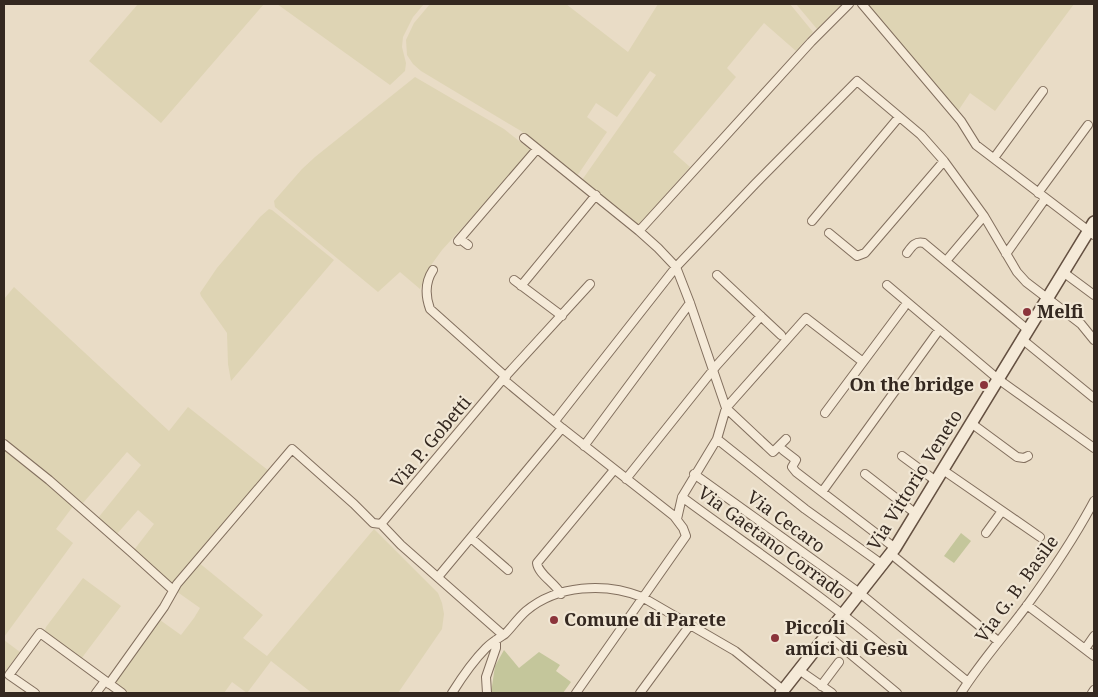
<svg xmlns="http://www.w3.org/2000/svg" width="1098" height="697" font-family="'Noto Serif',serif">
  <rect width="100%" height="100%" fill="#e9dcc6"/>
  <path fill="#ded4b4" d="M 138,4 L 264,4 L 161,123 L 89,61 Z
    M 277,4 L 424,4 L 413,17 L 403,37 L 402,47 L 406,63 L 405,71 L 390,85 Z
    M 430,4 L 566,4 L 628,52 L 658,4 L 790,4 L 813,32 L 796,51 L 764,23 L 727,68 L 736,77 L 673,152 L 690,167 L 638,226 L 582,180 L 656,75 L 650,71 L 617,117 L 596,103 L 587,117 L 607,132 L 577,176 L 521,131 L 421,71 L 413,64 L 407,55 L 406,40 L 414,23 Z
    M 796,4 L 842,4 L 817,29 Z
    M 865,4 L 1074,4 L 995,111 L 970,93 L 958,111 Z
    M 415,77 L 504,129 L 532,151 L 442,250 L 429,268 L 420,289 L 400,272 L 378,292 L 275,207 L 274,201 L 302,169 L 315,157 Z
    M 269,209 L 272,210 L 334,260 L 231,381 L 228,364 L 227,333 L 201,296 L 200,293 L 217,268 L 260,217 Z
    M 14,287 L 169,431 L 188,407 L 269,471 L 172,583 L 169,584 L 134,550 L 154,524 L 138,510 L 116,535 L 98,518 L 141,465 L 127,452 L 83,503 L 4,438 L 4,299 Z
    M 4,446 L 74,505 L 56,529 L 73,543 L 4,637 Z
    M 374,529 L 438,593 L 442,603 L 444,614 L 442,629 L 398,693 L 312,693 L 271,661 L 247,693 L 232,682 L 224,693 L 128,693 L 114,683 L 160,620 L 181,635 L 194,618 L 200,608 L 176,591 L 177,587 L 198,562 L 263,615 L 243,638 L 267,656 Z
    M 83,578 L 121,606 L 81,659 L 44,633 L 46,627 Z
    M 4,640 L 20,652 L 4,673 Z"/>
  <path fill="#c4c69b" d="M 961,533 L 971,541 L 954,563 L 944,556 Z
    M 504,650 L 519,668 L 539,652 L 560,665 L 556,671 L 571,682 L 563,693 L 491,693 L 495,666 Z"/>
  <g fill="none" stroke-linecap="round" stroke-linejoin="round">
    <g stroke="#826f5e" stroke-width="10">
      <path id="street" d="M 862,4 L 961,121 L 976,145 L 1094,235
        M 524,138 L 639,231 L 658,248 L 676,267 L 690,303 L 726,408 L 773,452 L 786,439
        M 994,158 L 1043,91
        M 1038,193 L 1088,125
        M 812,221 L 899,117
        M 639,231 L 811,42 L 849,4
        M 829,233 L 857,256 L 865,253 L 944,161
        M 460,239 L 468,245
        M 458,241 L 537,149
        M 907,253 C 912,246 915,241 924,243 L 1028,330
        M 1006,254 L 1045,199
        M 946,261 L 984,216
        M 433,270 C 425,282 425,295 430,309 L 506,377
        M 1063,272 L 1094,295
        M 717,275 L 781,335
        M 514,280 L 562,316
        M 887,285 L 998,379 L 1094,448
        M 521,286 L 596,195
        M 1023,340 L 1094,398
        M 503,379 L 562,428 L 674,516 L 683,528 L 686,536 L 576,693
        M 825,413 L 904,307
        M 555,421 L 676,267 L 755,184 L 857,81 L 921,135 L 944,161 L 984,216 L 1017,272 L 1026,282 L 1081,324 L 1094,340
        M 971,423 L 1017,457 L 1024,458 L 1028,456
        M 717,439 L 805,509 L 883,565
        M 4,444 L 49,480 L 131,552 L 173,590
        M 584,446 L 690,303
        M 783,450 L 796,460 L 792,467 L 796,472 L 895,548
        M 902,456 L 936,481
        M 943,470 L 1040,537
        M 694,474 L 861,594 L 968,682
        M 865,474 L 915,513
        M 626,479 L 717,365 L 761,316
        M 822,492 L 939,330
        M 682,497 C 751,548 823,596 889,652
        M 677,519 L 682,497 L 717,439 L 726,408 L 806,318 L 863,362
        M 381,524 L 503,379 L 590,284
        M 986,533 L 1002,511
        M 471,538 L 508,570
        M 891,554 L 998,641
        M 438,577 L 562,428
        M 561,594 C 555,583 538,574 537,563 L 614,470
        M 1027,605 L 1094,656
        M 831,638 L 897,693
        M 1085,649 L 1094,636
        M 799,670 L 832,693
        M 109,684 L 164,607 L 177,584 L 292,449 L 354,504 L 373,523 L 381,524 L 401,545 L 503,635
        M 821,686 L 839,662
        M 35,693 L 9,675 L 40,633 L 122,693
        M 96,693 L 105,681
        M 452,693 C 462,677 473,661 486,648 C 492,642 499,638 505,634 C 512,627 518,618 526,611 C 557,585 605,582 642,597 L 735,651 L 783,690
        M 487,693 L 486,677 L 496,648 L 496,640
        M 640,693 L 690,625
        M 961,693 C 981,661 1006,634 1028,604 C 1052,571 1075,537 1094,501
        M 1092,693 L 1094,690"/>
    </g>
    <g stroke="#645041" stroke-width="14">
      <path id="secondary" d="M 781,693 L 895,548 L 1094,222"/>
    </g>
    <use href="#street" stroke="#f5ead8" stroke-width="8"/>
    <use href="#secondary" stroke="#f5ead8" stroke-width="11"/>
  </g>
  <g fill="#8b343b" stroke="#f1e7d5" stroke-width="2">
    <circle cx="1027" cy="312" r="5"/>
    <circle cx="984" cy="385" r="5"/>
    <circle cx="554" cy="620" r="5"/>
    <circle cx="775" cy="638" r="5"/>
  </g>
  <g text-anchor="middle" stroke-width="4.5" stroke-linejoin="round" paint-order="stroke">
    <g font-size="18" font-weight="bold" fill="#342820" stroke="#f1e7d5" text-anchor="start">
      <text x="1037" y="318">Melfi</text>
      <text x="974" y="391" text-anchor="end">On the bridge</text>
      <text x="564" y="626">Comune di Parete</text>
      <text x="785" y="634">Piccoli<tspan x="785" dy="21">amici di Gesù</tspan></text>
    </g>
    <g font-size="18" fill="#342820" stroke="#f1e7d5">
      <text transform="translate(431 442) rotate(-50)" y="6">Via P. Gobetti</text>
      <text transform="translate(915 480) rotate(-58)" y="6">Via Vittorio Veneto</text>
      <text transform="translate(786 522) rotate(36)" y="6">Via Cecaro</text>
      <text transform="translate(772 543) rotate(36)" y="6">Via Gaetano Corrado</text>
      <text transform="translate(1017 589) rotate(-54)" y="6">Via G. B. Basile</text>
    </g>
  </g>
  <rect width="1098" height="697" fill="none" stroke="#342820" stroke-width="10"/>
</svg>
